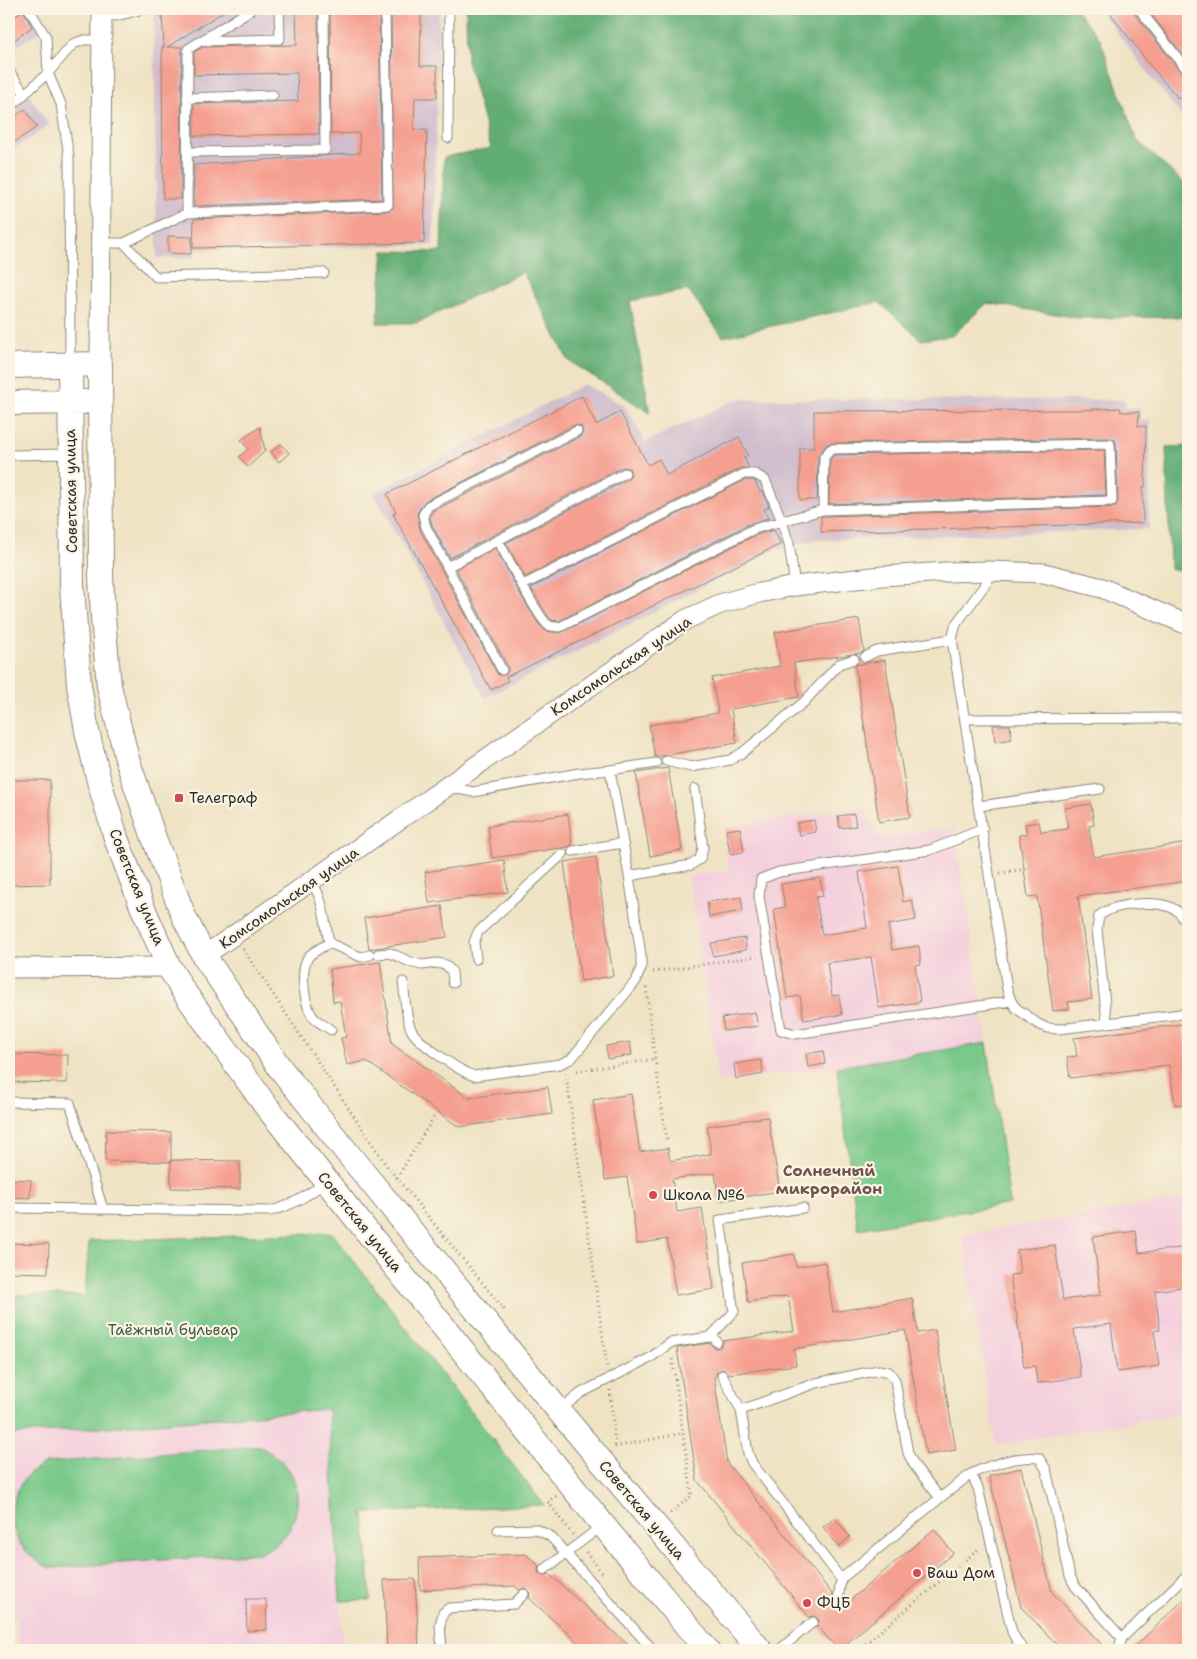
<svg xmlns="http://www.w3.org/2000/svg" width="1197" height="1659" font-family="'Shantell Sans',sans-serif">
  <rect width="100%" height="100%" fill="#fcf5e5"/>
  <filter id="ink" filterUnits="userSpaceOnUse"><feTurbulence type="fractalNoise" baseFrequency=".02" numOctaves="2"/><feDisplacementMap in="SourceGraphic" scale="10" xChannelSelector="R" yChannelSelector="G"/><feConvolveMatrix kernelMatrix="1 2 1 2 8 2 1 2 1" color-interpolation-filters="sRGB"/></filter>
  <filter id="wash" filterUnits="userSpaceOnUse"><feTurbulence type="fractalNoise" baseFrequency=".0096" numOctaves="4" result="noise"/><feDisplacementMap in="SourceGraphic" scale="20" xChannelSelector="R" yChannelSelector="G"/><feGaussianBlur stdDeviation="1.12" result="paint"/><feColorMatrix in="noise" values="0 0 0 0 0 0 0 0 0 0 0 0 0 0 0 0 0 1.4 0 .05"/><feComposite in="paint" operator="in"/></filter>
  <g filter="url(#wash)">
    <rect width="100%" height="100%" fill="#efe3c4"/>
    <path fill="#f4cfdd" d="M 864,807 L 878,838 L 954,827 L 987,1043 L 837,1067 L 718,1082 L 689,876 L 728,870 L 724,827 Z
      M 1188,1198 L 1188,1413 L 996,1445 L 962,1235 Z
      M 328,1409 L 343,1650 L 18,1650 L 16,1617 L 9,1617 L 9,1435 Z"/>
    <path fill="#d0bdcd" d="M 9,9 L 37,9 L 48,25 L 9,52 Z
      M 161,9 L 439,9 L 433,245 L 194,250 L 194,258 L 157,258 L 154,13 Z
      M 1099,9 L 1188,9 L 1188,125 Z
      M 9,66 L 49,125 L 9,153 Z
      M 584,384 L 625,406 L 645,442 L 737,399 L 1125,400 L 1125,408 L 1140,408 L 1140,420 L 1150,420 L 1149,529 L 815,540 L 773,551 L 485,698 L 374,493 Z"/>
    <path fill="#79c98a" stroke="#527a5a" d="M 987,1043 L 1010,1204 L 858,1229 L 837,1067 Z
      M 332,1233 L 544,1505 L 364,1513 L 371,1600 L 340,1601 L 328,1409 L 9,1435 L 9,1295 L 85,1296 L 89,1241 Z
      M 259,1446 C 271,1453 282,1459 289,1470 C 304,1492 298,1527 277,1543 C 273,1547 266,1550 261,1553 L 50,1568 C 40,1563 32,1558 25,1550 C 5,1528 9,1490 32,1472 C 36,1469 41,1466 45,1463 Z"/>
    <path fill="#62ad76" stroke="#466c50" d="M 466,9 L 1076,9 L 1100,39 L 1136,139 L 1188,187 L 1188,317 L 1079,318 L 987,303 L 952,336 L 921,340 L 879,302 L 723,337 L 688,290 L 630,301 L 650,413 L 568,360 L 523,272 L 417,323 L 377,323 L 384,251 L 441,252 L 444,157 L 491,148 L 467,61 Z
      M 1188,446 L 1188,573 L 1170,569 L 1166,447 Z"/>
    <g id="blocks">
      <path fill="#f59f90" d="M 170,9 L 228,9 L 167,47 L 182,47 L 181,199 L 163,199 L 162,47 L 164,47 L 162,14 Z
        M 296,9 L 318,9 L 319,134 L 194,136 L 194,104 L 298,101 L 297,73 L 194,75 L 194,52 L 203,47 L 297,45 Z
        M 330,9 L 379,9 L 382,199 L 194,206 L 194,165 L 360,153 L 359,133 L 331,134 Z
        M 391,9 L 421,9 L 420,66 L 437,66 L 437,98 L 415,98 L 414,130 L 427,130 L 424,243 L 193,248 L 194,219 L 388,211 L 393,208 Z
        M 1107,9 L 1133,9 L 1134,13 L 1183,75 L 1188,77 L 1188,89 L 1178,98 L 1149,64 Z
        M 1147,9 L 1188,9 L 1188,61 Z
        M 23,10 L 32,27 L 9,44 L 9,21 Z
        M 25,109 L 37,127 L 9,146 L 9,121 Z
        M 168,236 L 192,237 L 191,254 L 168,253 Z
        M 582,396 L 596,425 L 620,412 L 648,465 L 659,459 L 667,475 L 739,437 L 748,455 L 744,458 L 749,468 L 741,468 L 525,577 L 506,543 L 628,479 L 631,474 L 629,468 L 622,467 L 450,558 L 432,525 L 430,516 L 433,511 L 580,437 L 583,432 L 581,426 L 574,425 L 425,501 L 417,513 L 420,530 L 498,675 L 505,675 L 508,671 L 508,667 L 456,569 L 495,548 L 525,602 L 538,623 L 545,631 L 560,633 L 756,535 L 774,530 L 781,544 L 506,677 L 508,681 L 491,690 L 393,514 L 396,512 L 387,494 Z
        M 1120,408 L 1121,412 L 1139,412 L 1138,426 L 1146,426 L 1145,487 L 1143,487 L 1143,523 L 821,532 L 821,517 L 824,516 L 1115,507 L 1118,501 L 1116,444 L 1115,440 L 1110,438 L 830,443 L 826,445 L 818,456 L 817,500 L 800,500 L 800,448 L 814,448 L 814,411 L 1076,410 Z
        M 260,427 L 265,451 L 248,467 L 239,457 L 248,449 L 241,440 Z
        M 281,444 L 289,453 L 279,462 L 271,452 Z
        M 1104,450 L 1106,495 L 829,504 L 830,459 L 834,455 Z
        M 745,480 L 755,481 L 760,492 L 763,491 L 769,507 L 764,509 L 768,518 L 751,523 L 559,621 L 552,620 L 548,616 L 531,588 Z
        M 859,619 L 864,651 L 860,653 L 794,663 L 799,697 L 731,709 L 737,743 L 655,757 L 649,725 L 718,713 L 712,678 L 780,666 L 775,632 Z
        M 885,660 L 910,817 L 879,822 L 855,665 Z
        M 993,725 L 1010,725 L 1012,739 L 995,742 Z
        M 668,768 L 682,850 L 650,856 L 636,773 Z
        M 9,780 L 50,780 L 50,884 L 9,885 Z
        M 1091,804 L 1094,825 L 1089,826 L 1093,857 L 1188,843 L 1188,881 L 1078,896 L 1092,999 L 1068,1002 L 1069,1009 L 1053,1011 L 1037,896 L 1028,897 L 1019,835 L 1027,834 L 1025,824 L 1039,822 L 1041,832 L 1068,829 L 1065,808 Z
        M 568,814 L 572,845 L 568,847 L 492,858 L 488,826 Z
        M 854,814 L 856,826 L 840,828 L 838,816 Z
        M 814,820 L 816,832 L 799,835 L 797,823 Z
        M 740,828 L 744,852 L 730,854 L 726,830 Z
        M 596,857 L 613,976 L 581,981 L 564,862 Z
        M 504,860 L 508,892 L 429,903 L 425,872 Z
        M 898,866 L 903,902 L 912,900 L 916,920 L 888,925 L 892,950 L 919,946 L 921,964 L 915,965 L 920,1002 L 879,1008 L 871,957 L 827,963 L 832,996 L 839,995 L 842,1015 L 804,1020 L 800,996 L 787,998 L 774,909 L 785,907 L 781,884 L 820,878 L 823,896 L 816,897 L 822,935 L 867,928 L 859,872 Z
        M 741,897 L 743,911 L 709,917 L 707,902 Z
        M 442,906 L 447,937 L 369,949 L 364,918 Z
        M 745,938 L 746,950 L 713,956 L 711,943 Z
        M 380,962 L 392,1044 L 469,1098 L 548,1087 L 552,1114 L 459,1127 L 366,1061 L 347,1065 L 341,1038 L 346,1037 L 340,1001 L 333,1002 L 330,969 Z
        M 755,1012 L 758,1026 L 724,1031 L 722,1018 Z
        M 1183,1024 L 1188,1064 L 1188,1103 L 1175,1105 L 1169,1065 L 1070,1078 L 1067,1057 L 1077,1056 L 1074,1038 Z
        M 630,1042 L 632,1055 L 608,1059 L 606,1046 Z
        M 823,1051 L 825,1064 L 808,1067 L 806,1054 Z
        M 9,1054 L 68,1055 L 67,1083 L 9,1082 Z
        M 761,1060 L 763,1074 L 736,1079 L 734,1064 Z
        M 631,1094 L 640,1152 L 668,1148 L 670,1161 L 711,1154 L 707,1126 L 768,1117 L 780,1191 L 719,1201 L 715,1173 L 672,1179 L 677,1212 L 702,1208 L 714,1289 L 676,1295 L 667,1239 L 637,1244 L 627,1177 L 605,1180 L 593,1100 Z
        M 106,1131 L 171,1132 L 171,1162 L 105,1161 Z
        M 171,1160 L 240,1161 L 240,1189 L 171,1188 Z
        M 9,1179 L 31,1180 L 30,1198 L 9,1197 Z
        M 1136,1231 L 1139,1253 L 1188,1247 L 1188,1286 L 1155,1291 L 1160,1330 L 1154,1331 L 1159,1366 L 1117,1372 L 1111,1324 L 1074,1329 L 1081,1377 L 1037,1383 L 1035,1366 L 1024,1367 L 1016,1311 L 1015,1311 L 1010,1275 L 1020,1274 L 1017,1250 L 1055,1245 L 1063,1300 L 1101,1295 L 1093,1237 Z
        M 9,1243 L 49,1244 L 48,1273 L 9,1272 Z
        M 794,1254 L 796,1267 L 825,1262 L 833,1312 L 912,1298 L 918,1333 L 935,1330 L 956,1450 L 926,1455 L 905,1330 L 794,1349 L 796,1365 L 729,1374 L 723,1369 L 716,1372 L 716,1376 L 714,1377 L 727,1463 L 833,1595 L 832,1603 L 835,1606 L 842,1607 L 934,1529 L 953,1553 L 839,1650 L 817,1626 L 819,1621 L 817,1618 L 812,1616 L 809,1617 L 697,1480 L 677,1348 L 710,1343 L 714,1348 L 718,1348 L 722,1345 L 723,1341 L 794,1331 L 788,1296 L 748,1302 L 742,1263 Z
        M 1021,1468 L 1052,1592 L 1107,1650 L 1062,1650 L 1021,1607 L 989,1476 Z
        M 835,1518 L 850,1537 L 838,1547 L 823,1527 Z
        M 526,1554 L 539,1566 L 538,1570 L 539,1574 L 544,1576 L 549,1574 L 634,1650 L 586,1650 L 529,1598 L 530,1593 L 526,1588 L 519,1590 L 515,1586 L 420,1590 L 419,1558 Z
        M 415,1579 L 419,1650 L 387,1650 L 384,1580 Z
        M 1188,1596 L 1188,1640 L 1177,1650 L 1131,1650 Z
        M 246,1599 L 266,1599 L 267,1630 L 247,1631 Z"/>
    </g>
  </g>
  <g filter="url(#ink)">
    <use href="#blocks" fill-opacity="0" stroke="#8d8778" stroke-width="1"/>
    <g fill="none" stroke-linecap="round" stroke-linejoin="round">
      <g stroke="#8d8778" stroke-width="11">
        <path id="service" d="M 29,9 L 46,37 L 48,73 L 61,104 L 69,157 L 70,363
          M 1139,9 L 1188,71
          M 9,14 L 16,9
          M 103,15 L 116,16 L 144,9
          M 203,41 L 280,39 L 279,9
          M 9,71 L 25,94
          M 187,98 L 273,95
          M 9,108 L 48,73 L 73,44 L 84,40 L 102,40
          M 448,138 L 449,9
          M 187,152 L 325,150 L 324,9
          M 187,213 L 188,49 L 252,9
          M 101,243 L 124,243 L 187,213 L 388,205 L 385,9
          M 124,243 L 156,277 L 324,273
          M 9,455 L 70,454
          M 498,540 C 506,555 538,618 548,625 C 552,627 556,627 560,627 L 754,529 L 782,521 L 765,480 L 755,474 L 744,474 L 523,585
          M 447,567 L 625,473
          M 989,571 L 987,582 L 956,624 L 952,639 L 1007,989 L 1011,1001 L 1016,1008 L 1038,1024 L 1047,1028 L 1059,1029 L 1181,1014 L 1188,1015
          M 795,586 L 789,544 L 782,521 L 823,510 L 1112,501 L 1110,444 L 831,449 L 824,457 L 823,510
          M 865,657 L 877,651 L 952,639
          M 502,670 L 426,527 L 423,515 L 428,506 L 577,431
          M 965,719 L 1188,718
          M 666,761 L 691,767 L 730,760 L 742,753 L 804,702 L 839,664 L 854,659
          M 610,770 L 656,763
          M 448,787 L 473,792 L 579,773 L 610,770 L 629,876 L 691,865 L 700,859 L 703,848 L 695,789
          M 979,806 L 1100,789
          M 983,829 L 930,850 L 779,872 L 761,879 L 759,896 L 781,1030 L 795,1034 L 1011,1001
          M 573,851 L 623,843
          M 312,882 C 324,901 325,922 329,943 L 361,957 L 370,955
          M 329,943 C 323,947 314,951 309,956 C 299,968 304,1008 315,1019 C 319,1023 326,1026 331,1030
          M 378,954 L 390,953 L 413,963 L 422,965 L 436,963 L 446,965 L 452,972 L 453,983
          M 476,959 L 474,942 L 478,932 L 563,854
          M 403,982 C 405,994 406,1020 411,1029 C 417,1043 460,1071 474,1076 L 560,1064 L 571,1059 L 636,981 L 641,968 L 641,955 L 629,876
          M 1107,1022 L 1097,929 L 1099,916 C 1114,903 1159,899 1176,910 C 1181,913 1184,921 1188,925
          M 9,1102 L 70,1103 L 103,1209
          M 9,1208 L 270,1211 C 292,1206 308,1195 326,1182
          M 710,1337 L 734,1312 L 720,1220 L 803,1208
          M 722,1375 L 741,1410 L 748,1453 L 752,1463 L 841,1579 L 940,1498
          M 741,1410 L 816,1383 L 879,1370 L 889,1372 L 895,1380 L 908,1453 L 914,1465 L 940,1498 L 971,1474
          M 559,1411 L 581,1393 L 650,1358 L 670,1343 L 710,1337 L 714,1338 L 717,1342
          M 498,1530 L 536,1529 L 550,1536 L 653,1650
          M 544,1570 L 603,1525
          M 838,1601 L 841,1579
          M 442,1650 L 440,1625 L 443,1613 L 449,1608 L 514,1604 L 524,1594
          M 779,1650 L 813,1622
          M 1024,1650 L 1018,1643 L 1012,1632 L 978,1488 L 971,1474 C 991,1465 1017,1455 1039,1458 L 1046,1469 L 1070,1576 L 1075,1586 L 1122,1638 L 1188,1574
          M 1118,1650 L 1122,1638"/>
      </g>
      <g stroke="#8d8778" stroke-width="21">
        <path id="minor" d="M 100,364 L 102,9
          M 204,956 L 685,620 L 720,604 L 759,593 L 795,586 L 882,576 L 947,572 L 989,571 L 1044,573 L 1102,588 L 1188,625
          M 9,968 L 169,967"/>
      </g>
      <g stroke="#8d8778" stroke-width="26">
        <path id="tertiary" d="M 70,364 L 72,585 L 79,685 L 87,731 L 99,781 L 117,841 L 142,906 L 169,967 L 182,989 L 266,1106 L 603,1525 L 707,1650
          M 9,366 L 100,364 L 101,576 L 103,617 L 109,686 L 127,759 L 154,838 L 184,917 L 204,956 L 280,1068 L 353,1160 L 559,1411 L 760,1650
          M 9,403 L 84,402"/>
      </g>
      <path stroke="#8d8778" stroke-width="3" stroke-dasharray="1 4" stroke-linecap="butt" d="M 1000,873 L 1026,869
        M 243,949 L 387,1166 L 506,1312
        M 653,972 L 757,956
        M 655,1059 L 667,1143
        M 577,1071 L 655,1059 L 646,987
        M 566,1073 L 607,1367
        M 397,1178 L 435,1115
        M 610,1390 L 615,1446
        M 615,1447 L 683,1433
        M 556,1496 L 548,1502 L 573,1535
        M 670,1513 L 692,1496 L 672,1356
        M 586,1552 L 602,1573
        M 858,1650 L 980,1548"/>
      <use href="#service" stroke="#fff" stroke-width="9"/>
      <use href="#minor" stroke="#fff" stroke-width="19"/>
      <use href="#tertiary" stroke="#fff" stroke-width="24"/>
    </g>
  </g>
  <g fill="#d1495b" stroke="#fcf5e5" stroke-width="2">
    <rect x="174" y="793" width="10" height="10" rx="2.5"/>
    <circle cx="653" cy="1195" r="5"/>
    <circle cx="917" cy="1573" r="5"/>
    <circle cx="807" cy="1603" r="5"/>
  </g>
  <g text-anchor="middle" stroke-width="4.5" stroke-linejoin="round" paint-order="stroke">
    <g font-size="15" fill="#2b2b2b" stroke="#fcf5e5">
      <text transform="translate(71 491) rotate(-91)" y="5">Советская улица</text>
      <text transform="translate(621 666) rotate(-34)" y="5">Комсомольская улица</text>
      <text transform="translate(137 887) rotate(68)" y="5">Советская улица</text>
      <text transform="translate(289 898) rotate(-35)" y="5">Комсомольская улица</text>
      <text transform="translate(360 1222) rotate(51)" y="5">Советская улица</text>
      <text transform="translate(642 1510) rotate(50)" y="5">Советская улица</text>
    </g>
    <g font-size="15" fill="#2b2b2b" stroke="#fcf5e5" text-anchor="start">
      <text x="189" y="803">Телеграф</text>
      <text x="663" y="1200">Школа №6</text>
      <text x="927" y="1578">Ваш Дом</text>
      <text x="817" y="1608">ФЦБ</text>
    </g>
    <g font-size="15" fill="#425a48" stroke="#fcf5e5">
      <text x="173" y="1335">Таёжный бульвар</text>
    </g>
    <g font-size="16" font-weight="bold" fill="#72544e" stroke="#fcf5e5">
      <text x="829" y="1176">Солнечный<tspan x="829" dy="18">микрорайон</tspan></text>
    </g>
  </g>
  <rect width="1197" height="1659" fill="none" stroke="#fcf5e5" stroke-width="30"/>
</svg>
